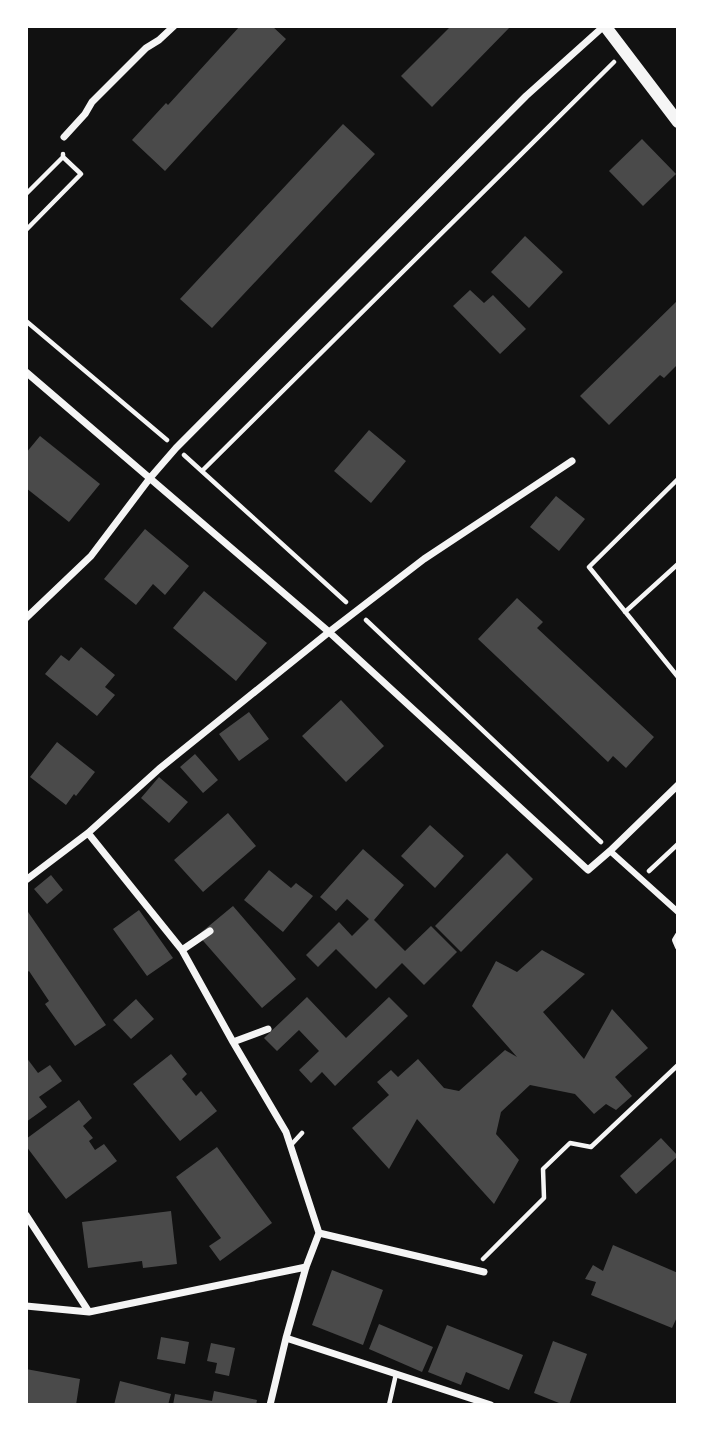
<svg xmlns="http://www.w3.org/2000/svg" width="704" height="1431" font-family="Commissioner,sans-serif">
  <rect width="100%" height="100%" fill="#111"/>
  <path fill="#4a4a4a" d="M 240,26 L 272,26 L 286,39 L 165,171 L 132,140 L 166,103 L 168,105 Z
    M 451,26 L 511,26 L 432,107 L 401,76 Z
    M 343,124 L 375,154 L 212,328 L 180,299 Z
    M 642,139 L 676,174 L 643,206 L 609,171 Z
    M 525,236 L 563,272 L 529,308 L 491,272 Z
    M 470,290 L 484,303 L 493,295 L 526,329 L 500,354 L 453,306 Z
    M 678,300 L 678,364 L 664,378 L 660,375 L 609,425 L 580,396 Z
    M 369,430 L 406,461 L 371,503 L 334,471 Z
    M 40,436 L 100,484 L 69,522 L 26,488 L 26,453 Z
    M 556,496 L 585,519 L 559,551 L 530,527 Z
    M 145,529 L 189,566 L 165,595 L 153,584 L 136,605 L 104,579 Z
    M 204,591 L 267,643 L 236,681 L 173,628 Z
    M 517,598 L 543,622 L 537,628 L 654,737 L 626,768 L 613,756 L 608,762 L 478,639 Z
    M 81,647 L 115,675 L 105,687 L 115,695 L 97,716 L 45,674 L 61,655 L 69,661 Z
    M 341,700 L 384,746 L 346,782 L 302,736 Z
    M 249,712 L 269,739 L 239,761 L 219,734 Z
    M 57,742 L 95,772 L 76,796 L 74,794 L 66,805 L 30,777 Z
    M 195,754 L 218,780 L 203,793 L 180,767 Z
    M 159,777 L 188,802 L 169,823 L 141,798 Z
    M 228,813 L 256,846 L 203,892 L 174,860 Z
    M 430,825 L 464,856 L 435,888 L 401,856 Z
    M 363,849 L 404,885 L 374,920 L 405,951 L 431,926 L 457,952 L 424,985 L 402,963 L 376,989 L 336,949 L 318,967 L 306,955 L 339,922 L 352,936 L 369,919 L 347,899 L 336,911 L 320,897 Z
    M 507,853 L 533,879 L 461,952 L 435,926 Z
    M 269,870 L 291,888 L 296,883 L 313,896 L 283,932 L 244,900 Z
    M 51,875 L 63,890 L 47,904 L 34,889 Z
    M 233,906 L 296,979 L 262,1008 L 198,935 Z
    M 26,909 L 106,1025 L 75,1046 L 45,1004 L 49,1001 L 29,971 L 26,973 Z
    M 139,910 L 173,958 L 147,976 L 113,929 Z
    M 542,950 L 585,974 L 543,1012 L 584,1059 L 612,1009 L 648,1048 L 615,1077 L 632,1096 L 616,1110 L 606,1104 L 594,1114 L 575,1094 L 530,1085 L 501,1112 L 496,1134 L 519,1160 L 494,1204 L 417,1119 L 389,1169 L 352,1128 L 389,1095 L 377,1082 L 391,1070 L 398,1077 L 418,1059 L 444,1088 L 459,1091 L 505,1050 L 517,1057 L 472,1006 L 496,961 L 517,972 Z
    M 307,997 L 346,1038 L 389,997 L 408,1016 L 335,1086 L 322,1072 L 311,1083 L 299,1070 L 319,1051 L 299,1030 L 277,1051 L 264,1038 Z
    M 136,999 L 154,1019 L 131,1039 L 113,1020 Z
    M 171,1054 L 187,1074 L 182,1079 L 196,1096 L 201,1091 L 217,1111 L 180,1141 L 133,1084 Z
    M 26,1057 L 38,1073 L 50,1065 L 62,1081 L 39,1097 L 47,1107 L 26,1122 Z
    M 79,1100 L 92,1118 L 83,1126 L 93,1138 L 89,1141 L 95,1150 L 104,1144 L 117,1161 L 66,1199 L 26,1146 L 26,1139 Z
    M 661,1138 L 678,1156 L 636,1194 L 620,1176 Z
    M 217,1147 L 272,1223 L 220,1261 L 209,1246 L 221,1238 L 176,1177 Z
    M 171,1211 L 177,1264 L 143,1268 L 142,1261 L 88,1268 L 82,1222 Z
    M 613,1245 L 678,1273 L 678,1315 L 672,1328 L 591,1295 L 596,1282 L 585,1279 L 593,1265 L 603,1271 Z
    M 332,1270 L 383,1290 L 363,1345 L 312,1325 Z
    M 379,1324 L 433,1347 L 422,1372 L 369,1349 Z
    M 447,1325 L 523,1355 L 509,1390 L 466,1372 L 461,1385 L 428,1372 Z
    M 161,1337 L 189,1342 L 185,1364 L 157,1359 Z
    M 553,1341 L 587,1354 L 569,1405 L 564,1405 L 534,1393 Z
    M 211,1343 L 235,1348 L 229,1376 L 215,1373 L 217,1363 L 207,1361 Z
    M 26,1369 L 80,1379 L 76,1405 L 26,1405 Z
    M 120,1381 L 171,1394 L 168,1405 L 114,1405 Z
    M 214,1391 L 257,1400 L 256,1405 L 173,1405 L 175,1394 L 212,1401 Z"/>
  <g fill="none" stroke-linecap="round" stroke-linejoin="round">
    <path stroke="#f5f5f5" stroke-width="4.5" d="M 26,194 L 63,157 L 63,154
      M 26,230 L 81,174 L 63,157
      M 26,321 L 167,440
      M 184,455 L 346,602
      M 202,471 L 614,62
      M 366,620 L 601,842
      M 649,871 L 678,844
      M 483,1259 L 544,1198 L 543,1169 L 570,1143 L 591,1147 L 678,1065"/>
    <path stroke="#f5f5f5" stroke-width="4.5" d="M 678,479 L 589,567 L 678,677
      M 625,612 L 678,564
      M 291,1145 L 302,1133
      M 389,1405 L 396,1374"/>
    <path stroke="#f5f5f5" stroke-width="6" d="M 610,851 L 678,912
      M 678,935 L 675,940 L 678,947"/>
    <path stroke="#f5f5f5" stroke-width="7" d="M 64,137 L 85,114 L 92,102 L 146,48 L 159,40 L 174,26
      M 26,372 L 329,632 L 588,870 L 610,851 L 678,785
      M 26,618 L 91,556 L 150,478 L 176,448 L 526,96 L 604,26
      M 88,833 L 182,950 L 233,1042 L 286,1132 L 319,1233 L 306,1267 L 286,1338 L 270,1405
      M 26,880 L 88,833 L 159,769 L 329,632 L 424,559 L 572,461
      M 182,950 L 210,931
      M 233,1042 L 268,1029
      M 26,1215 L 89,1312 L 306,1267
      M 319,1233 L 484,1272
      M 26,1306 L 89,1312
      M 286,1338 L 491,1405"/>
    <path stroke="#f5f5f5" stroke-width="12" d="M 605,26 L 678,122"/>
  </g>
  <rect width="704" height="1431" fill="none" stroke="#ffffff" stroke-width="56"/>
</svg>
